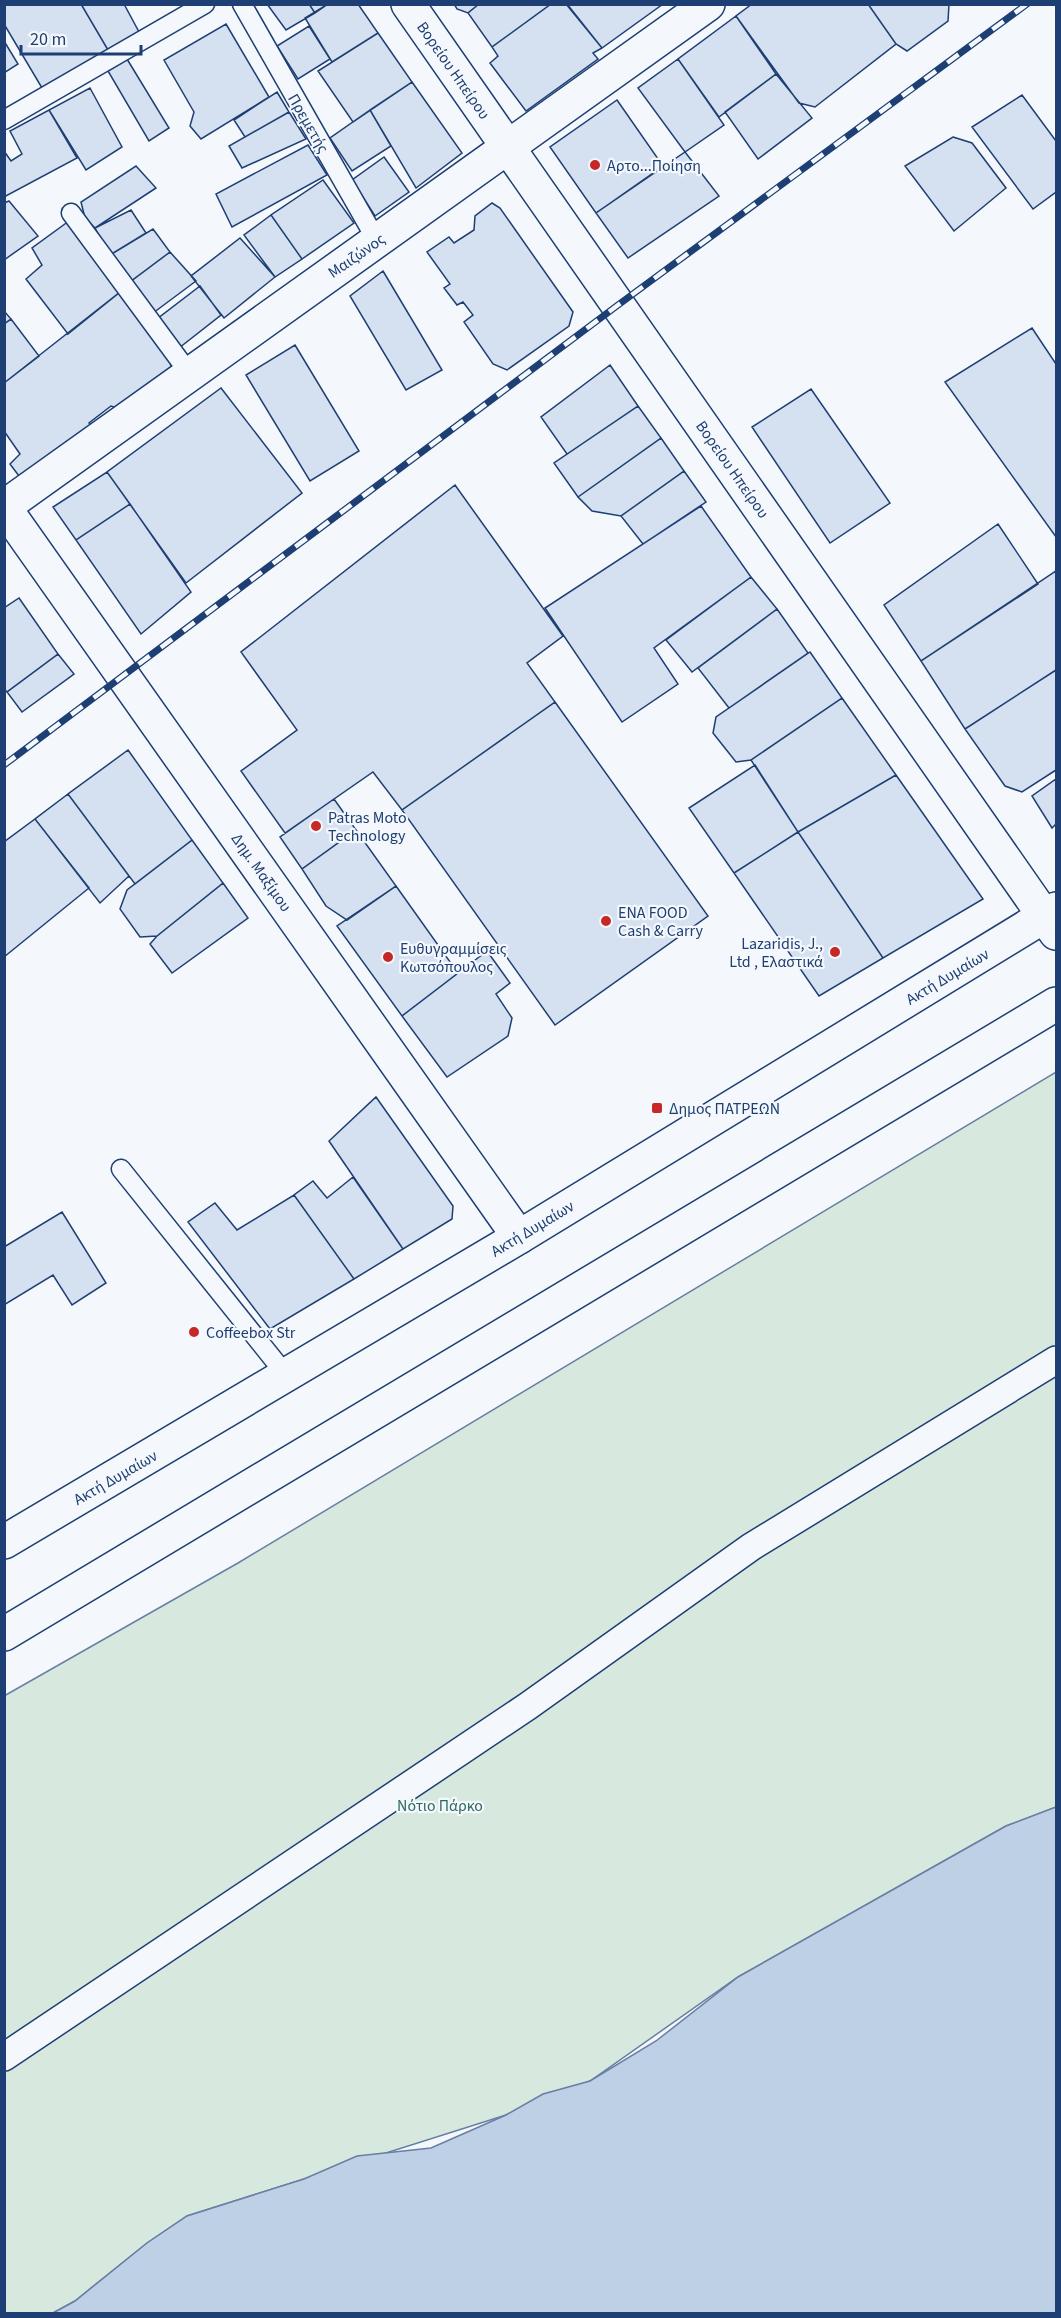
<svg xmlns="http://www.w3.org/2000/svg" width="1061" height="2318" font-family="'Source Sans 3',sans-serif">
  <rect width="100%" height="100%" fill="#f4f7fb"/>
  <path fill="#d7e8df" stroke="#687fa3" stroke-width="1.5" d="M 1056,1072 L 1056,1807 L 1006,1826 L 738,1977 L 590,2081 L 506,2115 L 187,2216 L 147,2243 L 75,2301 L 53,2313 L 5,2313 L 4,1696 L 238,1563 Z"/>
  <path fill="#bed0e5" stroke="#687fa3" stroke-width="1.5" d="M 1056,1807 L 1056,2313 L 53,2313 L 75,2301 L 147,2243 L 187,2216 L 304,2179 L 357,2156 L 431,2148 L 506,2115 L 543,2094 L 590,2081 L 656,2041 L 738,1977 L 1006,1826 Z"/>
  <path fill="#d5e0f0" stroke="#1d3f73" stroke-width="1.5" d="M 4,4 L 81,4 L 108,50 L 42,88 L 4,24 Z
    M 81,4 L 124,4 L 139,32 L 108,50 Z
    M 267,4 L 309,4 L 315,13 L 286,30 Z
    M 309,4 L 328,4 L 315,13 Z
    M 328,4 L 358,4 L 378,33 L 332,62 L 305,18 Z
    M 454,4 L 479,4 L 468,13 L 457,9 Z
    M 479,4 L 551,4 L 492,47 L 468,13 Z
    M 551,4 L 566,4 L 602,48 L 593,53 L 598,59 L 526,111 L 490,63 L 498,56 L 492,47 Z
    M 567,4 L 663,4 L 602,48 Z
    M 752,4 L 868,4 L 896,44 L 815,107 L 799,103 L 736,16 Z
    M 868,4 L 949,4 L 948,21 L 907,51 L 896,44 Z
    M 736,16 L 776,74 L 719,117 L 678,59 Z
    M 226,24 L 269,97 L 201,139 L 190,126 L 194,112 L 164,60 Z
    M 309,26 L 330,59 L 298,79 L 277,46 Z
    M 378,33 L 412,82 L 353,122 L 318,71 Z
    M 4,41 L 18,64 L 4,73 Z
    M 127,59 L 169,128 L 149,141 L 108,71 Z
    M 678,59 L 724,125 L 685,152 L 638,88 Z
    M 776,74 L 812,118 L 758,159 L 725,112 Z
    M 412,82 L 462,153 L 416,188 L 370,110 Z
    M 90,88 L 122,147 L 86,170 L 49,110 Z
    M 277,92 L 289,112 L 245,137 L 234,120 Z
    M 1022,95 L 1056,141 L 1056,192 L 1033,209 L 972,127 Z
    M 617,100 L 663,166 L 596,213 L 550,147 Z
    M 49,110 L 77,158 L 4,197 L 4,151 L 11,161 L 22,154 L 10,131 Z
    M 370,110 L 391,146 L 352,171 L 330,138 Z
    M 289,112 L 306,139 L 242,168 L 229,146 Z
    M 953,137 L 972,143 L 1006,188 L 954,231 L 905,166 Z
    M 308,145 L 327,175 L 232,227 L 216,194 Z
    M 685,152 L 719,196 L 628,258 L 596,213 Z
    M 384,157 L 409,192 L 375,216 L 352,180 Z
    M 136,166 L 156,188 L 95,228 L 85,218 L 81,202 Z
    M 323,180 L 354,223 L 302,259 L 271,215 Z
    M 9,201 L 38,236 L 4,260 L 4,203 Z
    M 492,203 L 500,208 L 573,312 L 569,326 L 507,370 L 493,364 L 464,322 L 473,315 L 463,302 L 457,305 L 444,288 L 450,284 L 427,252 L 449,237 L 454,243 L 474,230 L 475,216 Z
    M 131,210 L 146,233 L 110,255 L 95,228 Z
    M 271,215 L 302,259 L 275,277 L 244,235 Z
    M 69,221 L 120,292 L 68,334 L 26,279 L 42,265 L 32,248 Z
    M 153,229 L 170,252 L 130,282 L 110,255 Z
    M 240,238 L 275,277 L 224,318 L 191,276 Z
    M 170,252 L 196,281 L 153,313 L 130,282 Z
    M 383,271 L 442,370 L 406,390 L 350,296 Z
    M 200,286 L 221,315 L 179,348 L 157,319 Z
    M 120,292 L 166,352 L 173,371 L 123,410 L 111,406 L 89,423 L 92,429 L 22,480 L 10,464 L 20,454 L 4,431 L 4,383 Z
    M 4,311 L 11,319 L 4,324 Z
    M 11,319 L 39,356 L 4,383 L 4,324 Z
    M 1032,328 L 1056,364 L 1056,537 L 945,382 Z
    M 295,345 L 359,451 L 310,481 L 246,375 Z
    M 610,365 L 638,406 L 567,454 L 541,417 Z
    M 221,388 L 302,493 L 186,583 L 107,472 Z
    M 811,389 L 890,503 L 830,543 L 752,427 Z
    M 638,406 L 661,438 L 578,497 L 554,463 Z
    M 661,438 L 684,471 L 621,516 L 592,511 L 578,497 Z
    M 684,471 L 706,502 L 643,544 L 621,516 Z
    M 107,472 L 130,504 L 76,540 L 53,507 Z
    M 455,485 L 563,636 L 527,663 L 555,702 L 402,810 L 373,772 L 285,833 L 241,771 L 297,730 L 241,652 Z
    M 130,504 L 191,592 L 141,634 L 76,540 Z
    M 701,506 L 751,577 L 654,648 L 678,684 L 622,722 L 545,608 Z
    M 998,524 L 1038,584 L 921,661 L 884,605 Z
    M 1056,571 L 1056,670 L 965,729 L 921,661 Z
    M 751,577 L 777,609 L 692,672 L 666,640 Z
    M 19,598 L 58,654 L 7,692 L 4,689 L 4,608 Z
    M 777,609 L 808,653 L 729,708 L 698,668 Z
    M 810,652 L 842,698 L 751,760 L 736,762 L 713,733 L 716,717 Z
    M 58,654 L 74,674 L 22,712 L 7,692 Z
    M 1056,670 L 1056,770 L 1022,792 L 1005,786 L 965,729 Z
    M 842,698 L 896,775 L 798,832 L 751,760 Z
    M 555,702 L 708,916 L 555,1025 L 402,810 Z
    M 128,750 L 192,840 L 135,884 L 68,794 Z
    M 755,765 L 798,832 L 734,873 L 689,808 Z
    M 896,775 L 983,899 L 883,958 L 798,832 Z
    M 1056,779 L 1056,824 L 1052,828 L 1032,796 Z
    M 68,794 L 129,876 L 100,903 L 35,819 Z
    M 334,799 L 356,830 L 302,869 L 280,837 Z
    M 35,819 L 89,888 L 4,957 L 4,842 Z
    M 356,830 L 396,886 L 347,920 L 326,906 L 302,869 Z
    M 798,832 L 883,958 L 819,996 L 734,873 Z
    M 192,840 L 223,883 L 157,936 L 140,937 L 120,909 L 127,890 Z
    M 223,883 L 248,918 L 172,973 L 150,944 L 157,936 Z
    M 396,886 L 458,973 L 402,1016 L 337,926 Z
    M 487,951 L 510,983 L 496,994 L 512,1018 L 508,1036 L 447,1077 L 402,1016 Z
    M 376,1097 L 453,1206 L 452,1219 L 403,1249 L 329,1141 Z
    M 353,1177 L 403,1249 L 354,1279 L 294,1195 L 313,1181 L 327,1198 Z
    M 294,1195 L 354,1279 L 270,1329 L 188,1222 L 215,1203 L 237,1230 Z
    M 62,1212 L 106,1283 L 72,1305 L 53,1275 L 4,1305 L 4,1247 Z"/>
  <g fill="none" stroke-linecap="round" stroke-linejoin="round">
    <g stroke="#1d3f73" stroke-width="21">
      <path id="service" d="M 242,4 L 377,241
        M 4,120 L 205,4
        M 71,213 L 189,373
        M 121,1169 L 286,1375"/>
    </g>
    <g stroke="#1d3f73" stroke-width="30">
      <path id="pedestrian" d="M 4,2057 L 528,1706 L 751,1547 L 1056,1360"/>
    </g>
    <g stroke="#1d3f73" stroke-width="36">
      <path id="minor" d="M 4,507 L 519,1237"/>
    </g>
    <g stroke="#1d3f73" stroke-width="36">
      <path id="tertiary" d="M 4,507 L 708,4"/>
    </g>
    <g stroke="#1d3f73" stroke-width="36">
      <path id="secondary" d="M 408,4 L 1056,933"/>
    </g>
    <g stroke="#1d3f73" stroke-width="36">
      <path id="primary" d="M 4,1542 L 519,1237 L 1056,909
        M 4,1634 L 1056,1004"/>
    </g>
    <use href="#service" stroke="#f4f7fb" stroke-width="18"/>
    <use href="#pedestrian" stroke="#f4f7fb" stroke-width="27"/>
    <use href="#minor" stroke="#f4f7fb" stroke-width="33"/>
    <use href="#tertiary" stroke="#f4f7fb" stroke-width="33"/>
    <use href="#secondary" stroke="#f4f7fb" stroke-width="33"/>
    <use href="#primary" stroke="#f4f7fb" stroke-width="33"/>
    <g stroke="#1d3f73" stroke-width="7">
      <path id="rail" d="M 4,765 L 618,305 L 1027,4"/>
    </g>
    <use href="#rail" stroke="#f4f7fb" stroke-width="4.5" stroke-dasharray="14" stroke-linecap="butt"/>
  </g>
  <g fill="#c62828" stroke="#f4f7fb" stroke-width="2">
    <circle cx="595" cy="165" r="6"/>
    <circle cx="316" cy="826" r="6"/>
    <circle cx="606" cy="921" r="6"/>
    <circle cx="835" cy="952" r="6"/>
    <circle cx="388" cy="957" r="6"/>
    <rect x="651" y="1102" width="12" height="12" rx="3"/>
    <circle cx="194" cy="1332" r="6"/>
  </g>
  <g text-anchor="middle" stroke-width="4.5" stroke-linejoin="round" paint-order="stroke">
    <g font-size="16" fill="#1d3f73" stroke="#f4f7fb">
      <text transform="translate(454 70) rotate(55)" y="6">Βορείου Ηπείρου</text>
      <text transform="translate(309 123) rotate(60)" y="6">Πρεμετής</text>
      <text transform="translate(356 255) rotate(-35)" y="6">Μαιζώνος</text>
      <text transform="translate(733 469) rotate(55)" y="6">Βορείου Ηπείρου</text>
      <text transform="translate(262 872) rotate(55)" y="6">Δημ. Μαξίμου</text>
      <text transform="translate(947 976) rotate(-31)" y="6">Ακτή Δυμαίων</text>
      <text transform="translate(532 1228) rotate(-31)" y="6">Ακτή Δυμαίων</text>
      <text transform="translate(115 1477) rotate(-30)" y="6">Ακτή Δυμαίων</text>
    </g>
    <g font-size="16" fill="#1d3f73" stroke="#f4f7fb" text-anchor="start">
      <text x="607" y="171">Αρτο...Ποίηση</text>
      <text x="328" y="823">Patras Moto<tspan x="328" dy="18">Technology</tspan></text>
      <text x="618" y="918">ENA FOOD<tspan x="618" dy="18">Cash &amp; Carry</tspan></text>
      <text x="823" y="949" text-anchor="end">Lazaridis, J.,<tspan x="823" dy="18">Ltd , Ελαστικά</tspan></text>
      <text x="400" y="954">Ευθυγραμμίσεις<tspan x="400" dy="18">Κωτσόπουλος</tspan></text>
      <text x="669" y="1114">Δημος ΠΑΤΡΕΩΝ</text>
      <text x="206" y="1338">Coffeebox Str</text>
    </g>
    <g font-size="16" fill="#2c6c60" stroke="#f4f7fb">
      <text x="440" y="1811">Νότιο Πάρκο</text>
    </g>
  </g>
  <rect width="1061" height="2318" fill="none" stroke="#1d3f73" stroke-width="12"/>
  <path d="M21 45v9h120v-9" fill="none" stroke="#1d3f73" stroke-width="3"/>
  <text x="30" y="45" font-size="18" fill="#1d3f73" stroke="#f4f7fb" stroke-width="4.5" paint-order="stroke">20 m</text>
</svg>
